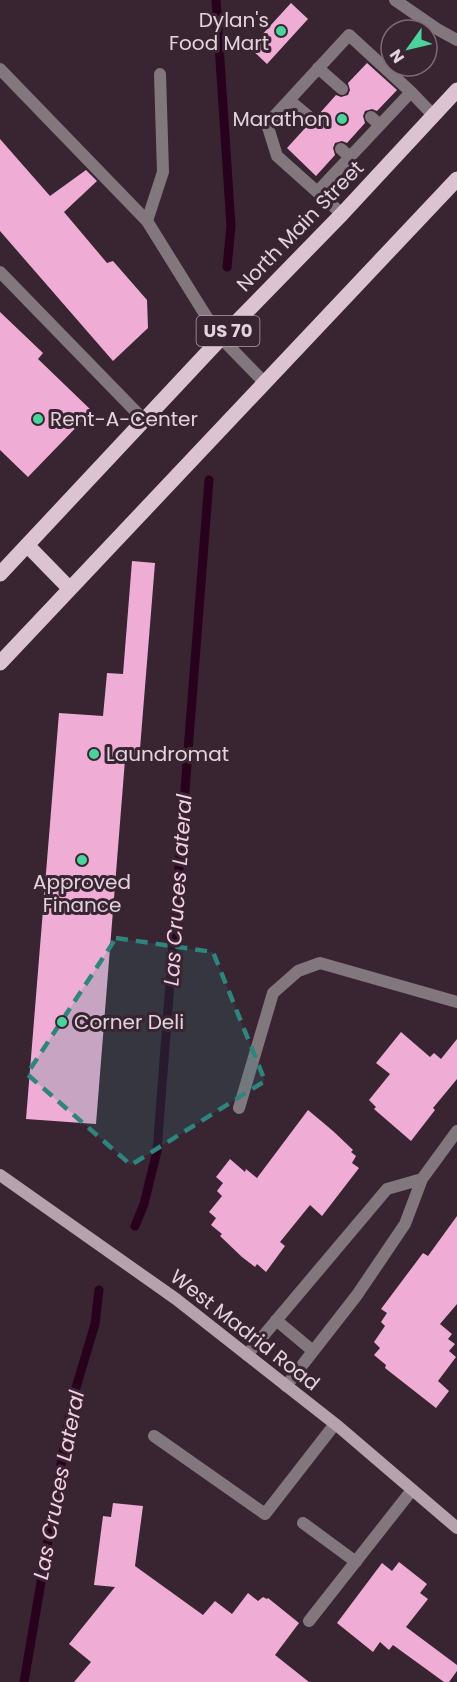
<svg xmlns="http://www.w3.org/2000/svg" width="457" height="1682" font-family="Poppins,sans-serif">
  <rect width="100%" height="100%" fill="#392431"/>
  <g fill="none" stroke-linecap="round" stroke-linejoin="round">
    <path stroke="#28021c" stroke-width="9" d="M 216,0 L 231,226 L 227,267
      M 135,1226 L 144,1204 L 157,1151 L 209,480
      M 24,1682 L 67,1429 L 75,1391 L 95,1324 L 99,1290"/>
  </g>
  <path fill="#efadd5" d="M 291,3 L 308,19 L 267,64 L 250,48 Z
    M 367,63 L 397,90 L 377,111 L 372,109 L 365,111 L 363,116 L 365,123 L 347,143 L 342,141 L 335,143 L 333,148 L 335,155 L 316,176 L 287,148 L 307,126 L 312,128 L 319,126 L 321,121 L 319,114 L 336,95 L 341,97 L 348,95 L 350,90 L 348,83 Z
    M 0,139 L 50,196 L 86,170 L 97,181 L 64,212 L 107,263 L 113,261 L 147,300 L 148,328 L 113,361 L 0,231 Z
    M 0,312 L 43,353 L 38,359 L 92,411 L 28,477 L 0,450 Z
    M 132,561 L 155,563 L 139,761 L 125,760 L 96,1124 L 26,1119 L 59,713 L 103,716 L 107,673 L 123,674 Z
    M 401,1032 L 430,1057 L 434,1053 L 441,1059 L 457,1039 L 457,1079 L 433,1108 L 435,1110 L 411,1141 L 374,1109 L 376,1107 L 369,1100 L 390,1074 L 376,1063 Z
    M 308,1110 L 333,1131 L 353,1150 L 351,1152 L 356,1156 L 352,1163 L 359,1168 L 322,1216 L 310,1205 L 280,1242 L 285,1246 L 266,1272 L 257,1264 L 255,1267 L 242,1257 L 220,1236 L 222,1234 L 211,1225 L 216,1218 L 209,1212 L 222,1196 L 217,1191 L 223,1183 L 216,1177 L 230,1159 L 245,1172 L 246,1169 L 257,1178 Z
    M 457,1216 L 457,1304 L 440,1324 L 452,1334 L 448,1339 L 455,1344 L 449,1351 L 456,1357 L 438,1381 L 449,1391 L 436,1408 L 385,1368 L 386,1365 L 374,1355 L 380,1348 L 374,1342 L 385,1326 L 381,1322 L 387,1313 L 381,1309 L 423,1253 L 428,1256 Z
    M 113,1503 L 143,1506 L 135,1566 L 203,1615 L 215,1601 L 232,1614 L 248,1593 L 258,1601 L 263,1597 L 267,1599 L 268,1598 L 299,1623 L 275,1655 L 309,1682 L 74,1682 L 91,1662 L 69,1644 L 115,1587 L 94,1585 L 103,1516 L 111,1517 Z
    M 399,1562 L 427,1584 L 420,1593 L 428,1599 L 406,1627 L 457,1665 L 457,1671 L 449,1682 L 444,1682 L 393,1645 L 389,1650 L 380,1642 L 373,1652 L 337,1623 L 382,1563 L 392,1571 Z"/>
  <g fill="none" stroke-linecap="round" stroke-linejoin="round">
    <path stroke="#83777e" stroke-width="12" d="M 395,0 L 437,29 L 457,40
      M 318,68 L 342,89
      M 0,69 L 147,221 L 206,316 L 221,338 L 265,383
      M 289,100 L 313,120
      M 371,117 L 380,125
      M 341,149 L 350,157
      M 317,192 L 411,92
      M 342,214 L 277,156 L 267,124 L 349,35 L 411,92 L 433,115
      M 147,221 L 163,172 L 160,74
      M 0,272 L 144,420
      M 239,1108 L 273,993 L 298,971 L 320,963 L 457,1002
      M 276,1320 L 313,1351
      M 247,1355 L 387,1189 L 422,1179
      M 286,1386 L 357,1295 L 405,1224 L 422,1179 L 457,1131
      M 154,1436 L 265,1514 L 335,1424
      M 303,1523 L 356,1562
      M 309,1621 L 412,1490"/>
    <path stroke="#b5a2ad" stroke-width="12" d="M 0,1175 L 176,1299 L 339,1427 L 457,1528"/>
    <path stroke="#dcc3d1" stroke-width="15" d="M 27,545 L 70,589
      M 0,574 L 221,338 L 342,214 L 457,90
      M 0,663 L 457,179"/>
  </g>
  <path fill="#2f847e" fill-opacity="0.2" stroke="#2f847e" stroke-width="4.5" stroke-dasharray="12 8" stroke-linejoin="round" d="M 116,938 L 213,952 L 265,1081 L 131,1165 L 27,1074 Z"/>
  <g fill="#4ad49c" stroke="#392431" stroke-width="2">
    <circle cx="281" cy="31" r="6"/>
    <circle cx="342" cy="119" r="6"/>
    <circle cx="38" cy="419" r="6"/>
    <circle cx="94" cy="754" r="6"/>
    <circle cx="82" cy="860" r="6"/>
    <circle cx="62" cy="1022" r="6"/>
  </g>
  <g text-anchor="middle" stroke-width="6" stroke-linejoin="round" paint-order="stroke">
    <rect fill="#392431" stroke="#af9ea9" stroke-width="1.5" x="196.5" y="316" width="63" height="30" rx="4.5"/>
    <g font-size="18" font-weight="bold" fill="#e2d3dc">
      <text x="228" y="337">US 70</text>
    </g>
    <g font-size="20" fill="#e2d3dc" stroke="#392431" text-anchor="start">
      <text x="269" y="27" text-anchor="end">Dylan's<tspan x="269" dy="23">Food Mart</tspan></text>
      <text x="330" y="126" text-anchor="end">Marathon</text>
      <text x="50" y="426">Rent-A-Center</text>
      <text x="106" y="761">Laundromat</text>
      <text x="82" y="889" text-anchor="middle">Approved<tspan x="82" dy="23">Finance</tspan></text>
      <text x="74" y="1029">Corner Deli</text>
    </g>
    <g font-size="20" fill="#e2d3dc" stroke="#392431">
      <text transform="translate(300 226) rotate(-46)" y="7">North Main Street</text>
      <text transform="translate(245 1330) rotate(38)" y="7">West Madrid Road</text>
    </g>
    <g font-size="21" font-style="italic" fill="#f4d0e5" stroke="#392431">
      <text transform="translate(178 890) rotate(-86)" y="7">Las Cruces Lateral</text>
      <text transform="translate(59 1485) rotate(-79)" y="7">Las Cruces Lateral</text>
    </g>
  </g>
  <g transform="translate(409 48) rotate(236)"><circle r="28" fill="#392431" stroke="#7d6a75" stroke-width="1.5"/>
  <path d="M0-4.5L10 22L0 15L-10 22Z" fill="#4ad49c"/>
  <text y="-9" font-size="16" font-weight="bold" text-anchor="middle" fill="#e2d3dc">N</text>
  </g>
</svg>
